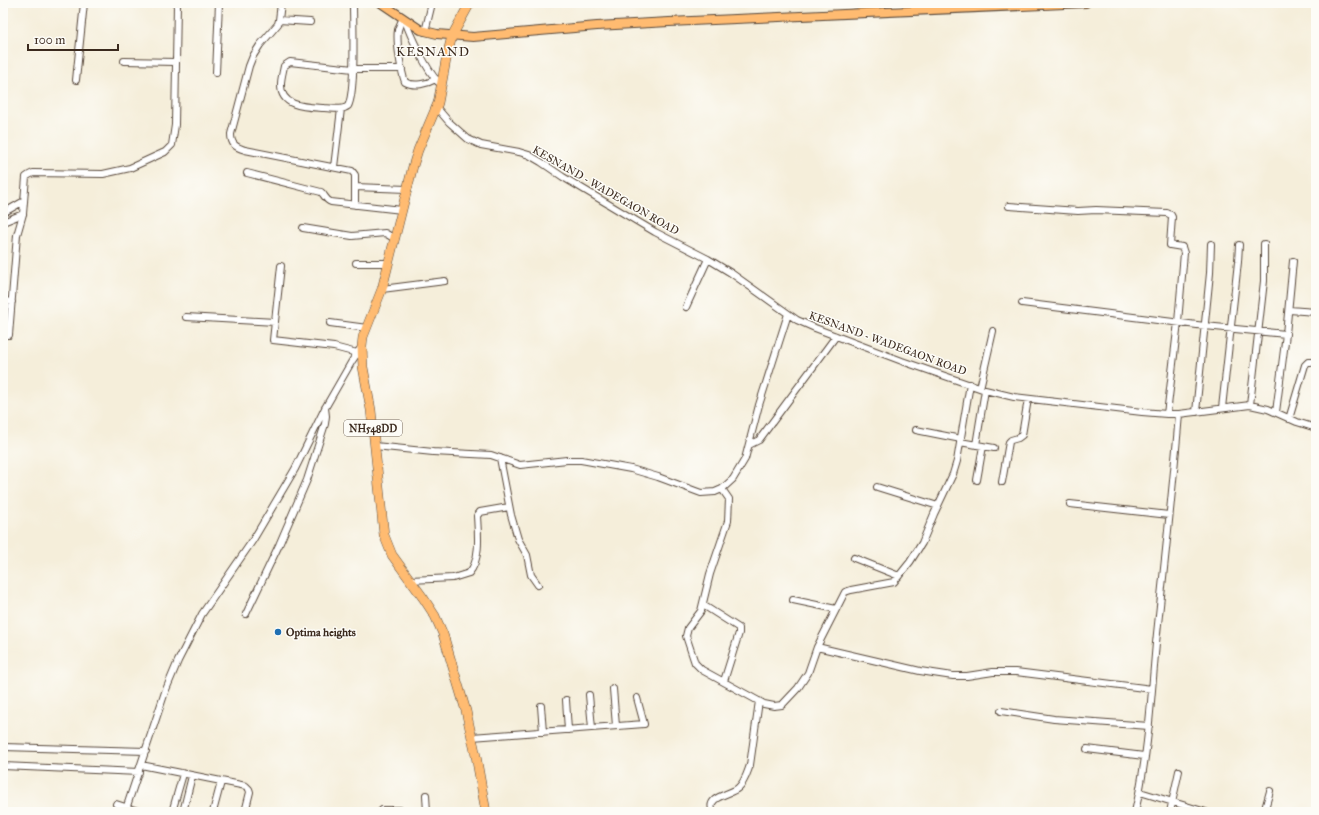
<svg xmlns="http://www.w3.org/2000/svg" width="1319" height="815" font-family="'IM FELL Great Primer',serif">
  <rect width="100%" height="100%" fill="#fdfcf7"/>
  <filter id="ink" filterUnits="userSpaceOnUse"><feTurbulence type="fractalNoise" baseFrequency=".025" numOctaves="2"/><feDisplacementMap in="SourceGraphic" scale="8" xChannelSelector="R" yChannelSelector="G"/><feConvolveMatrix kernelMatrix="1 2 1 2 8 2 1 2 1" color-interpolation-filters="sRGB"/></filter>
  <filter id="wash" filterUnits="userSpaceOnUse"><feTurbulence type="fractalNoise" baseFrequency=".012" numOctaves="4" result="noise"/><feDisplacementMap in="SourceGraphic" scale="16" xChannelSelector="R" yChannelSelector="G"/><feGaussianBlur stdDeviation="0.9" result="paint"/><feColorMatrix in="noise" values="0 0 0 0 0 0 0 0 0 0 0 0 0 0 0 0 0 1.4 0 .05"/><feComposite in="paint" operator="in"/></filter>
  <g filter="url(#wash)">
    <rect width="100%" height="100%" fill="#f5eeda"/>
  </g>
  <g filter="url(#ink)">
    <g fill="none" stroke-linecap="round" stroke-linejoin="round">
      <g stroke="#57473a" stroke-width="8">
        <path id="minor" d="M 281,3 L 279,20 L 278,24 L 260,45 L 253,56 L 249,66 L 231,134 C 231,144 235,147 245,150 L 352,171 L 355,175 L 355,205
          M 353,3 C 353,23 356,92 348,106 C 342,111 332,108 324,108 C 308,107 280,108 281,84 C 281,78 283,72 284,66 L 290,62 L 353,69 L 402,69
          M 403,18 C 401,22 399,26 398,30 C 396,41 401,71 405,82 C 414,87 427,84 436,79
          M 279,20 L 310,22
          M 405,20 C 410,36 427,70 438,82
          M 425,32 L 432,3
          M 124,61 L 176,62
          M 216,73 L 219,3
          M 76,80 L 84,3
          M 437,108 L 449,122 L 468,139 L 481,145 L 519,152 L 529,155 L 541,162 L 563,177 L 655,232 L 708,259 L 731,273 L 797,320 L 815,328 L 902,361 L 985,390 L 1014,397 L 1142,412 L 1167,414 L 1179,414 L 1250,405 L 1268,409 L 1297,422 L 1316,428
          M 334,167 L 341,109
          M 247,173 L 321,192 C 325,195 325,200 331,202 L 402,210
          M 355,187 L 407,189
          M 1009,206 L 1078,211 L 1096,210 L 1167,213 L 1171,215 L 1172,217 L 1170,245 L 1182,247 L 1184,253 L 1178,322 L 1167,414
          M 3,213 L 24,201
          M 3,222 L 23,214
          M 303,228 L 352,236 L 385,233 L 395,239
          M 356,263 L 389,263
          M 281,266 L 273,340 L 334,347 L 357,353
          M 382,289 L 445,281
          M 3,301 L 12,302
          M 1022,303 L 1205,326 L 1286,334 L 1276,412
          M 686,307 L 708,259
          M 1289,310 L 1316,312
          M 186,317 L 275,322
          M 330,323 L 367,328
          M 1286,334 L 1293,261
          M 3,335 L 9,335 L 17,235 L 23,214 L 26,177 L 29,175 L 33,173 L 103,174 L 130,168 L 165,152 L 172,145 L 175,125 L 177,3
          M 980,388 L 993,331
          M 1250,405 L 1264,281 L 1264,244
          M 1222,408 L 1238,262 L 1239,245
          M 1196,412 L 1210,273 L 1211,244
          M 1289,419 L 1305,365 L 1308,362 L 1316,362
          M 916,430 L 961,439
          M 960,442 L 994,448
          M 749,445 L 759,440 L 836,336
          M 976,445 L 985,390
          M 375,446 L 433,452 L 491,455 L 520,465 L 567,460 L 581,460 L 631,469 L 658,477 L 701,493 L 715,492 L 722,489 L 733,479 L 745,459 L 759,405 L 788,314
          M 500,458 L 511,515 L 518,539 L 527,555 L 531,575 L 538,585
          M 977,480 L 983,446
          M 1002,482 L 1009,442 L 1011,440 L 1018,438 L 1022,435 L 1028,399
          M 877,487 L 938,506
          M 722,489 L 729,499 L 728,521 L 710,574 L 701,611 L 688,628 L 686,636 L 695,663 L 702,670 L 764,704 L 774,706 L 782,705 L 798,688 L 808,673 L 817,647 L 845,592 L 851,590 L 894,582 L 910,562 L 922,543 L 934,514 L 953,474 L 957,461 L 970,384
          M 1070,504 L 1169,515
          M 854,558 L 899,576
          M 410,580 L 453,578 L 469,573 C 481,560 478,533 477,516 L 480,512 L 509,507
          M 793,600 L 836,609
          M 703,605 L 739,628 L 739,633 L 724,681
          M 246,614 L 279,545 L 307,480 L 325,424 L 326,416 L 325,408
          M 817,647 L 920,671 L 953,676 L 967,676 L 993,672 L 1016,672 L 1152,689
          M 613,689 L 616,726
          M 589,695 L 592,728
          M 566,700 L 568,730
          M 541,706 L 543,732
          M 1001,711 L 1054,719 L 1149,726
          M 472,737 L 644,724 L 637,698
          M 3,747 L 146,751
          M 1087,749 L 1144,756
          M 141,765 L 246,786 L 249,789 L 250,792 L 245,812
          M 3,766 L 139,772
          M 1140,792 L 1206,812
          M 426,795 L 427,812
          M 116,804 L 141,812
          M 125,812 L 165,692 L 178,661 L 202,614 L 253,540 L 295,469 L 325,408 L 352,361 L 362,346
          M 172,812 L 183,774
          M 183,812 L 192,776
          M 213,812 L 221,782
          M 380,812 L 382,810 L 400,810 L 403,812
          M 713,812 C 705,796 730,795 738,788 C 745,782 747,773 750,765 L 759,701
          M 1135,812 C 1148,757 1151,699 1156,643 C 1164,567 1173,490 1179,414
          M 1170,812 L 1179,771
          M 1264,812 L 1270,791"/>
      </g>
      <g stroke="#57473a" stroke-width="10">
        <path id="major" d="M 381,3 L 421,30 L 437,34 L 473,37 L 597,26 L 669,22 L 1086,3"/>
      </g>
      <g stroke="#57473a" stroke-width="10">
        <path id="highway" d="M 470,3 L 452,36 L 446,60 L 438,103 L 418,150 L 413,166 L 382,289 L 363,337 L 362,346 L 363,367 L 371,410 L 384,535 L 392,555 L 424,599 L 435,616 L 443,634 L 466,711 L 476,756 L 486,812"/>
      </g>
      <use href="#minor" stroke="#fff" stroke-width="6"/>
      <use href="#major" stroke="#ffbb71" stroke-width="8"/>
      <use href="#highway" stroke="#ffbb71" stroke-width="9"/>
    </g>
  </g>
  <circle fill="#1f6fb2" stroke="#fdfcf7" stroke-width="1.5" cx="278" cy="632" r="4"/>
  <g text-anchor="middle" stroke-width="3" stroke-linejoin="round" paint-order="stroke">
    <rect fill="#fdfcf7" stroke="#75695f" stroke-width="1" x="344" y="420" width="58" height="16" rx="3"/>
    <g font-size="10" font-weight="bold" fill="#3b2a1e">
      <text x="373" y="432">NH548DD</text>
    </g>
    <g font-size="11" fill="#3b2a1e" stroke="#fdfcf7">
      <text transform="translate(606 190) rotate(30)" y="4">KESNAND - WADEGAON ROAD</text>
      <text transform="translate(888 343) rotate(20)" y="4">KESNAND - WADEGAON ROAD</text>
    </g>
    <g font-size="11" font-weight="bold" fill="#3b2a1e" stroke="#fdfcf7" text-anchor="start">
      <text x="286" y="636">Optima heights</text>
    </g>
    <g font-size="13" letter-spacing="1" fill="#3b2a1e" stroke="#fdfcf7">
      <text x="433" y="56">KESNAND</text>
    </g>
  </g>
  <rect width="1319" height="815" fill="none" stroke="#fdfcf7" stroke-width="16"/>
  <path d="M28 44v6h90v-6" fill="none" stroke="#3b2a1e" stroke-width="2"/>
  <text x="34" y="44" font-size="12" fill="#3b2a1e" stroke="#fdfcf7" stroke-width="3" paint-order="stroke">100 m</text>
</svg>
